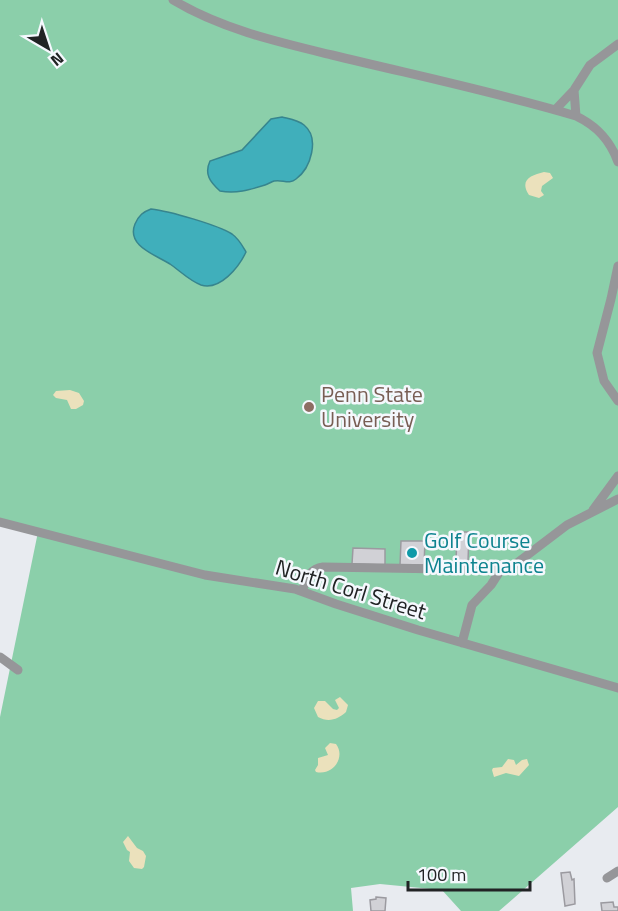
<svg xmlns="http://www.w3.org/2000/svg" width="618" height="911" font-family="'Titillium Web',sans-serif">
  <rect width="100%" height="100%" fill="#e8ebf0"/>
  <path fill="#8bcfaa" d="M 0,0 L 618,0 L 618,807 L 499,911 L 461,911 L 442,890 L 380,884 L 351,888 L 353,911 L 0,911 L 0,717 L 38,532 L 0,522 Z"/>
  <path fill="#ebe1bc" d="M 544,172 L 550,173 L 553,178 L 542,186 L 541,191 L 544,195 L 539,198 L 529,195 C 519,180 531,175 544,172 Z
    M 70,390 L 79,393 L 84,401 L 83,405 L 76,409 L 71,409 L 67,400 L 56,398 L 53,395 L 56,391 Z
    M 340,697 L 348,705 L 346,712 C 338,719 329,723 318,717 L 314,708 L 318,701 L 325,701 L 333,709 L 337,710 L 339,708 L 335,700 Z
    M 330,743 L 336,744 C 346,757 333,776 316,772 L 315,770 L 318,765 L 318,758 L 328,755 L 325,748 Z
    M 508,759 L 514,760 L 516,765 L 522,760 L 527,759 L 529,765 L 519,776 L 506,773 L 494,777 L 492,770 L 493,768 L 502,767 Z
    M 128,836 L 137,848 L 143,851 L 146,856 L 144,867 L 142,869 L 134,868 L 129,861 L 130,852 L 127,850 L 123,842 Z"/>
  <path fill="#40afbb" stroke="#37858e" stroke-width="1.5" d="M 282,117 C 290,119 298,120 304,125 C 320,138 311,168 296,179 C 289,185 282,179 274,181 C 271,182 268,184 265,185 C 249,190 236,194 220,191 C 210,182 204,174 210,161 L 242,150 L 271,119 Z
    M 151,209 C 169,211 218,225 232,234 C 239,239 242,245 246,252 C 239,267 220,291 201,285 C 190,281 180,271 170,264 C 156,255 126,246 135,224 C 139,215 143,212 151,209 Z"/>
  <path fill="#d1d1d6" stroke="#9b9aa0" stroke-width="1.5" d="M 457,532 L 469,532 L 468,562 L 456,562 Z
    M 401,541 L 425,541 L 424,565 L 400,565 Z
    M 353,548 L 385,549 L 385,565 L 352,564 Z
    M 570,872 L 572,880 L 574,879 L 575,904 L 565,906 L 561,873 Z
    M 376,897 L 386,898 L 385,911 L 371,911 L 370,900 L 376,899 Z
    M 613,902 L 614,907 L 618,907 L 618,911 L 602,911 L 601,903 Z"/>
  <g fill="none" stroke-linecap="round" stroke-linejoin="round">
    <path stroke="#969699" stroke-width="9" d="M 173,0 C 221,29 278,42 332,55 C 414,75 496,92 576,116 C 597,126 610,140 618,162
      M 574,90 L 576,116
      M 555,110 L 574,90 L 590,65 L 618,44
      M 618,266 L 611,299 L 597,353 L 604,381 L 618,401
      M 593,510 L 618,476
      M 0,522 L 205,575 L 295,589 L 336,604 L 418,630 L 618,688
      M 302,591 C 307,579 309,569 323,567 L 505,570 L 513,566 L 567,525 L 618,499
      M 462,643 L 472,605 L 491,585 L 500,571
      M 0,657 L 18,670
      M 607,878 L 618,871"/>
  </g>
  <circle fill="#8d6e63" stroke="#f5f8fd" stroke-width="2" cx="309" cy="407" r="6"/>
  <circle fill="#0f9aa8" stroke="#f5f8fd" stroke-width="2" cx="412" cy="553" r="6"/>
  <g text-anchor="middle" stroke-width="5" stroke-linejoin="round" paint-order="stroke">
    <g font-size="22" fill="#785e54" stroke="#f5f8fd" text-anchor="start">
      <text x="321" y="402">Penn State<tspan x="321" dy="25">University</tspan></text>
    </g>
    <g font-size="22" fill="#0d838f" stroke="#f5f8fd" text-anchor="start">
      <text x="424" y="548">Golf Course<tspan x="424" dy="25">Maintenance</tspan></text>
    </g>
    <g font-size="22" fill="#212324" stroke="#f5f8fd">
      <text transform="translate(351 589) rotate(17)" y="8">North Corl Street</text>
    </g>
  </g>
  <g transform="translate(48 48) rotate(141)" stroke="#f5f8fd" stroke-width="4.5" paint-order="stroke">
  <path d="M0-4.5L10 22L0 15L-10 22Z" fill="#212324"/>
  <text y="-9" font-size="16" font-weight="bold" text-anchor="middle" fill="#212324">N</text>
  </g>
  <path d="M408 881v9h122v-9" fill="none" stroke="#212324" stroke-width="3"/>
  <text x="417" y="881" font-size="18" fill="#212324" stroke="#f5f8fd" stroke-width="4.5" paint-order="stroke">100 m</text>
</svg>
